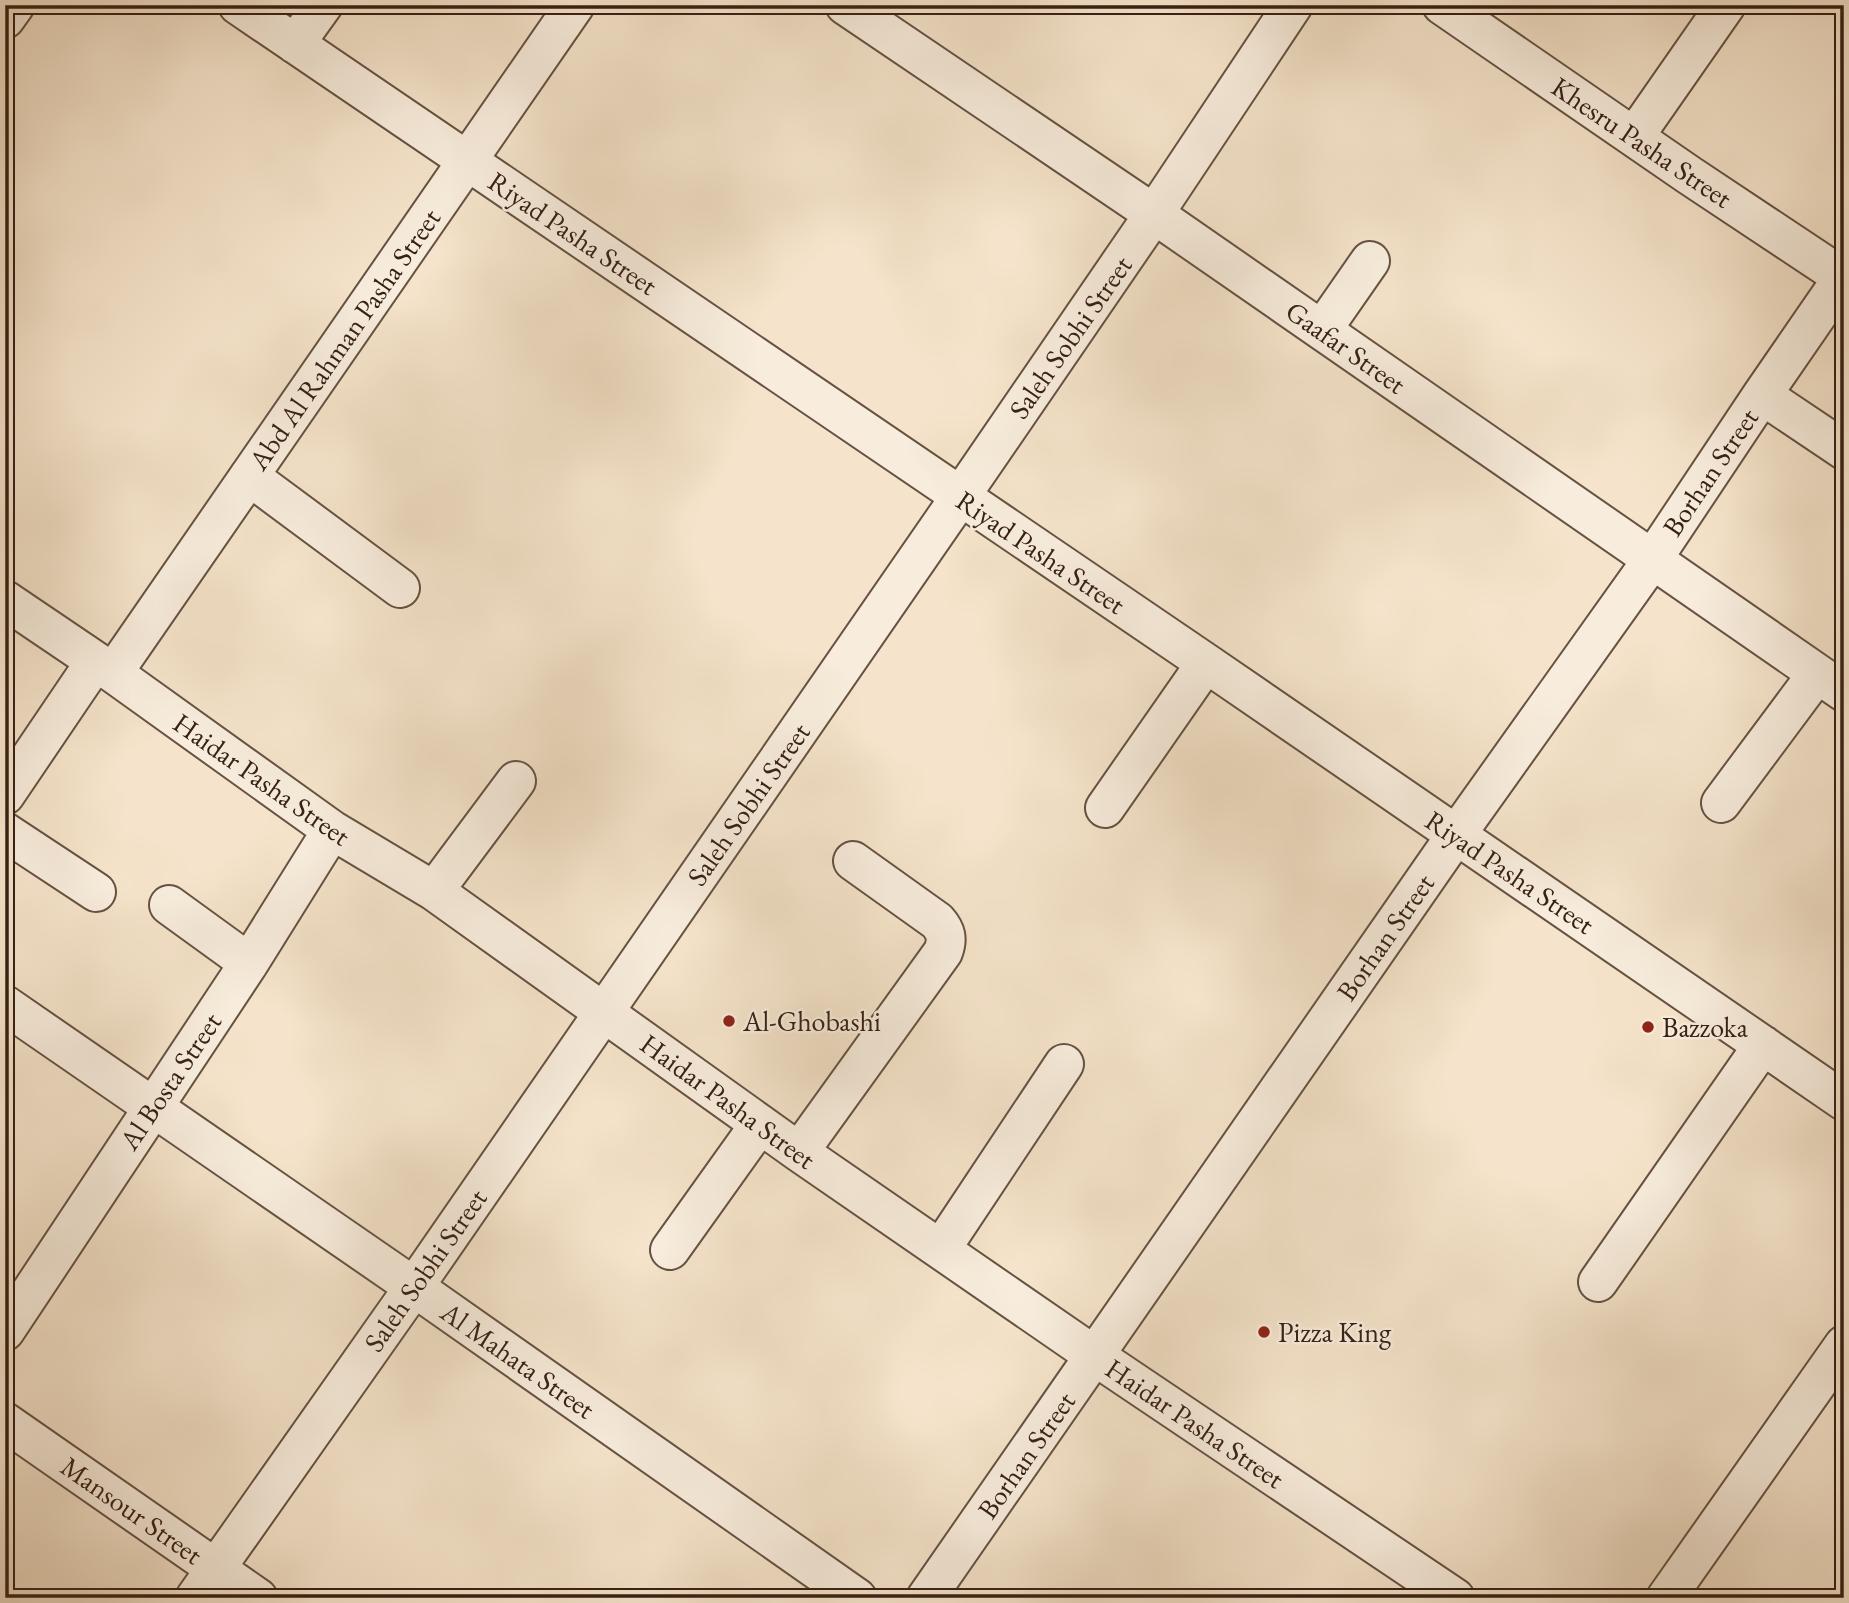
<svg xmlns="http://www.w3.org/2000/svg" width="1849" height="1603" font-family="'EB Garamond',serif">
  <rect width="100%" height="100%" fill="#f5e4cb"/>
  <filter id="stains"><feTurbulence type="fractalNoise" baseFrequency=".00286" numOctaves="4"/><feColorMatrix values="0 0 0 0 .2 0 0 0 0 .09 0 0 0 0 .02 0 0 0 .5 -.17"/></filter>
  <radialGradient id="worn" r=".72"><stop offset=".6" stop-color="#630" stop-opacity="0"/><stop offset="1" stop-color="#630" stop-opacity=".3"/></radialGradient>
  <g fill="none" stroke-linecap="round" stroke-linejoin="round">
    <g stroke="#665142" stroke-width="42">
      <path id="minor" d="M 238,5 L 1206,663 L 1844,1101
        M 845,5 L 1154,214 L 1844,692
        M 1442,5 L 1689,175 L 1844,278
        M 5,19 L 15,5
        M 295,44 L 323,5
        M 1634,137 L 1726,5
        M 1322,330 L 1370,261
        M 1762,395 L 1844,450
        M 249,476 L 400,588
        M 5,600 L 113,673 L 332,830 L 434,891 L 799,1152 L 1095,1356 L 1455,1598
        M 113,673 L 575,5
        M 5,795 L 95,662
        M 1721,803 L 1817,674
        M 1105,808 L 1206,663
        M 5,832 L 96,892
        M 434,891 L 516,781
        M 169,905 L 249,963
        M 5,1005 L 414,1287 L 857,1598
        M 799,1152 L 943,952 C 948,939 946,931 937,921 L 853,861
        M 941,1249 L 1064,1064
        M 670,1250 L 760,1124
        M 1598,1282 L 1763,1045
        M 5,1331 L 249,963 L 332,830
        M 5,1422 L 258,1598
        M 195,1598 L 414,1287 L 960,497 L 1154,214 L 1293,5
        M 926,1598 L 1456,835 L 1652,560 L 1762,395 L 1844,276
        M 1666,1598 L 1844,1345"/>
    </g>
    <use href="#minor" stroke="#f8eddd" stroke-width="38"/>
  </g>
  <g fill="#8f2418" stroke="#f8eddd" stroke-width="2.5">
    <circle cx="729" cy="1021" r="7"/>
    <circle cx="1648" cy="1027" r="7"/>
    <circle cx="1264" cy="1332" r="7"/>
  </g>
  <g text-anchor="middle" stroke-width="5" stroke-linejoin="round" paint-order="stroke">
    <g font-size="28" fill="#362015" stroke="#f8eddd">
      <text transform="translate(1642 142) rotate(34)" y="10">Khesru Pasha Street</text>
      <text transform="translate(573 233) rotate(34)" y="10">Riyad Pasha Street</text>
      <text transform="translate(1070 337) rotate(-55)" y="10">Saleh Sobhi Street</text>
      <text transform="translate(344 339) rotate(-55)" y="10">Abd Al Rahman Pasha Street</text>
      <text transform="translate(1346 347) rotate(35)" y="10">Gaafar Street</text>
      <text transform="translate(1710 472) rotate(-56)" y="10">Borhan Street</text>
      <text transform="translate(1041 552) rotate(34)" y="10">Riyad Pasha Street</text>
      <text transform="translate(262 779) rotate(35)" y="10">Haidar Pasha Street</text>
      <text transform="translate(748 804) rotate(-55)" y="10">Saleh Sobhi Street</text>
      <text transform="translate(1510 872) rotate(34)" y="10">Riyad Pasha Street</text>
      <text transform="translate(1385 937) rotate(-55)" y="10">Borhan Street</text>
      <text transform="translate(170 1081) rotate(-56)" y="10">Al Bosta Street</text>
      <text transform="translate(728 1101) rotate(36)" y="10">Haidar Pasha Street</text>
      <text transform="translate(425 1270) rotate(-55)" y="10">Saleh Sobhi Street</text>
      <text transform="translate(518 1360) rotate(35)" y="10">Al Mahata Street</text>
      <text transform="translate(1195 1423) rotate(34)" y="10">Haidar Pasha Street</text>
      <text transform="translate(1026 1455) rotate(-55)" y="10">Borhan Street</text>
      <text transform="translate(132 1510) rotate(35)" y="10">Mansour Street</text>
    </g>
    <g font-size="28" fill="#362015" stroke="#f8eddd" text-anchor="start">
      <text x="743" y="1031">Al-Ghobashi</text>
      <text x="1662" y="1037">Bazzoka</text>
      <text x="1278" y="1342">Pizza King</text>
    </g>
  </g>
  <rect width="1849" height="1603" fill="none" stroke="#f5e4cb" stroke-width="28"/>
  <rect x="7" y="7" width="1835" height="1589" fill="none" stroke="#362015" stroke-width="3.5"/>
  <rect x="14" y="14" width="1821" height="1575" fill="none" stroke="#362015" stroke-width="2"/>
  <rect width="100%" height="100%" filter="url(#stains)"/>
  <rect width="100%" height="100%" fill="url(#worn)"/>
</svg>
